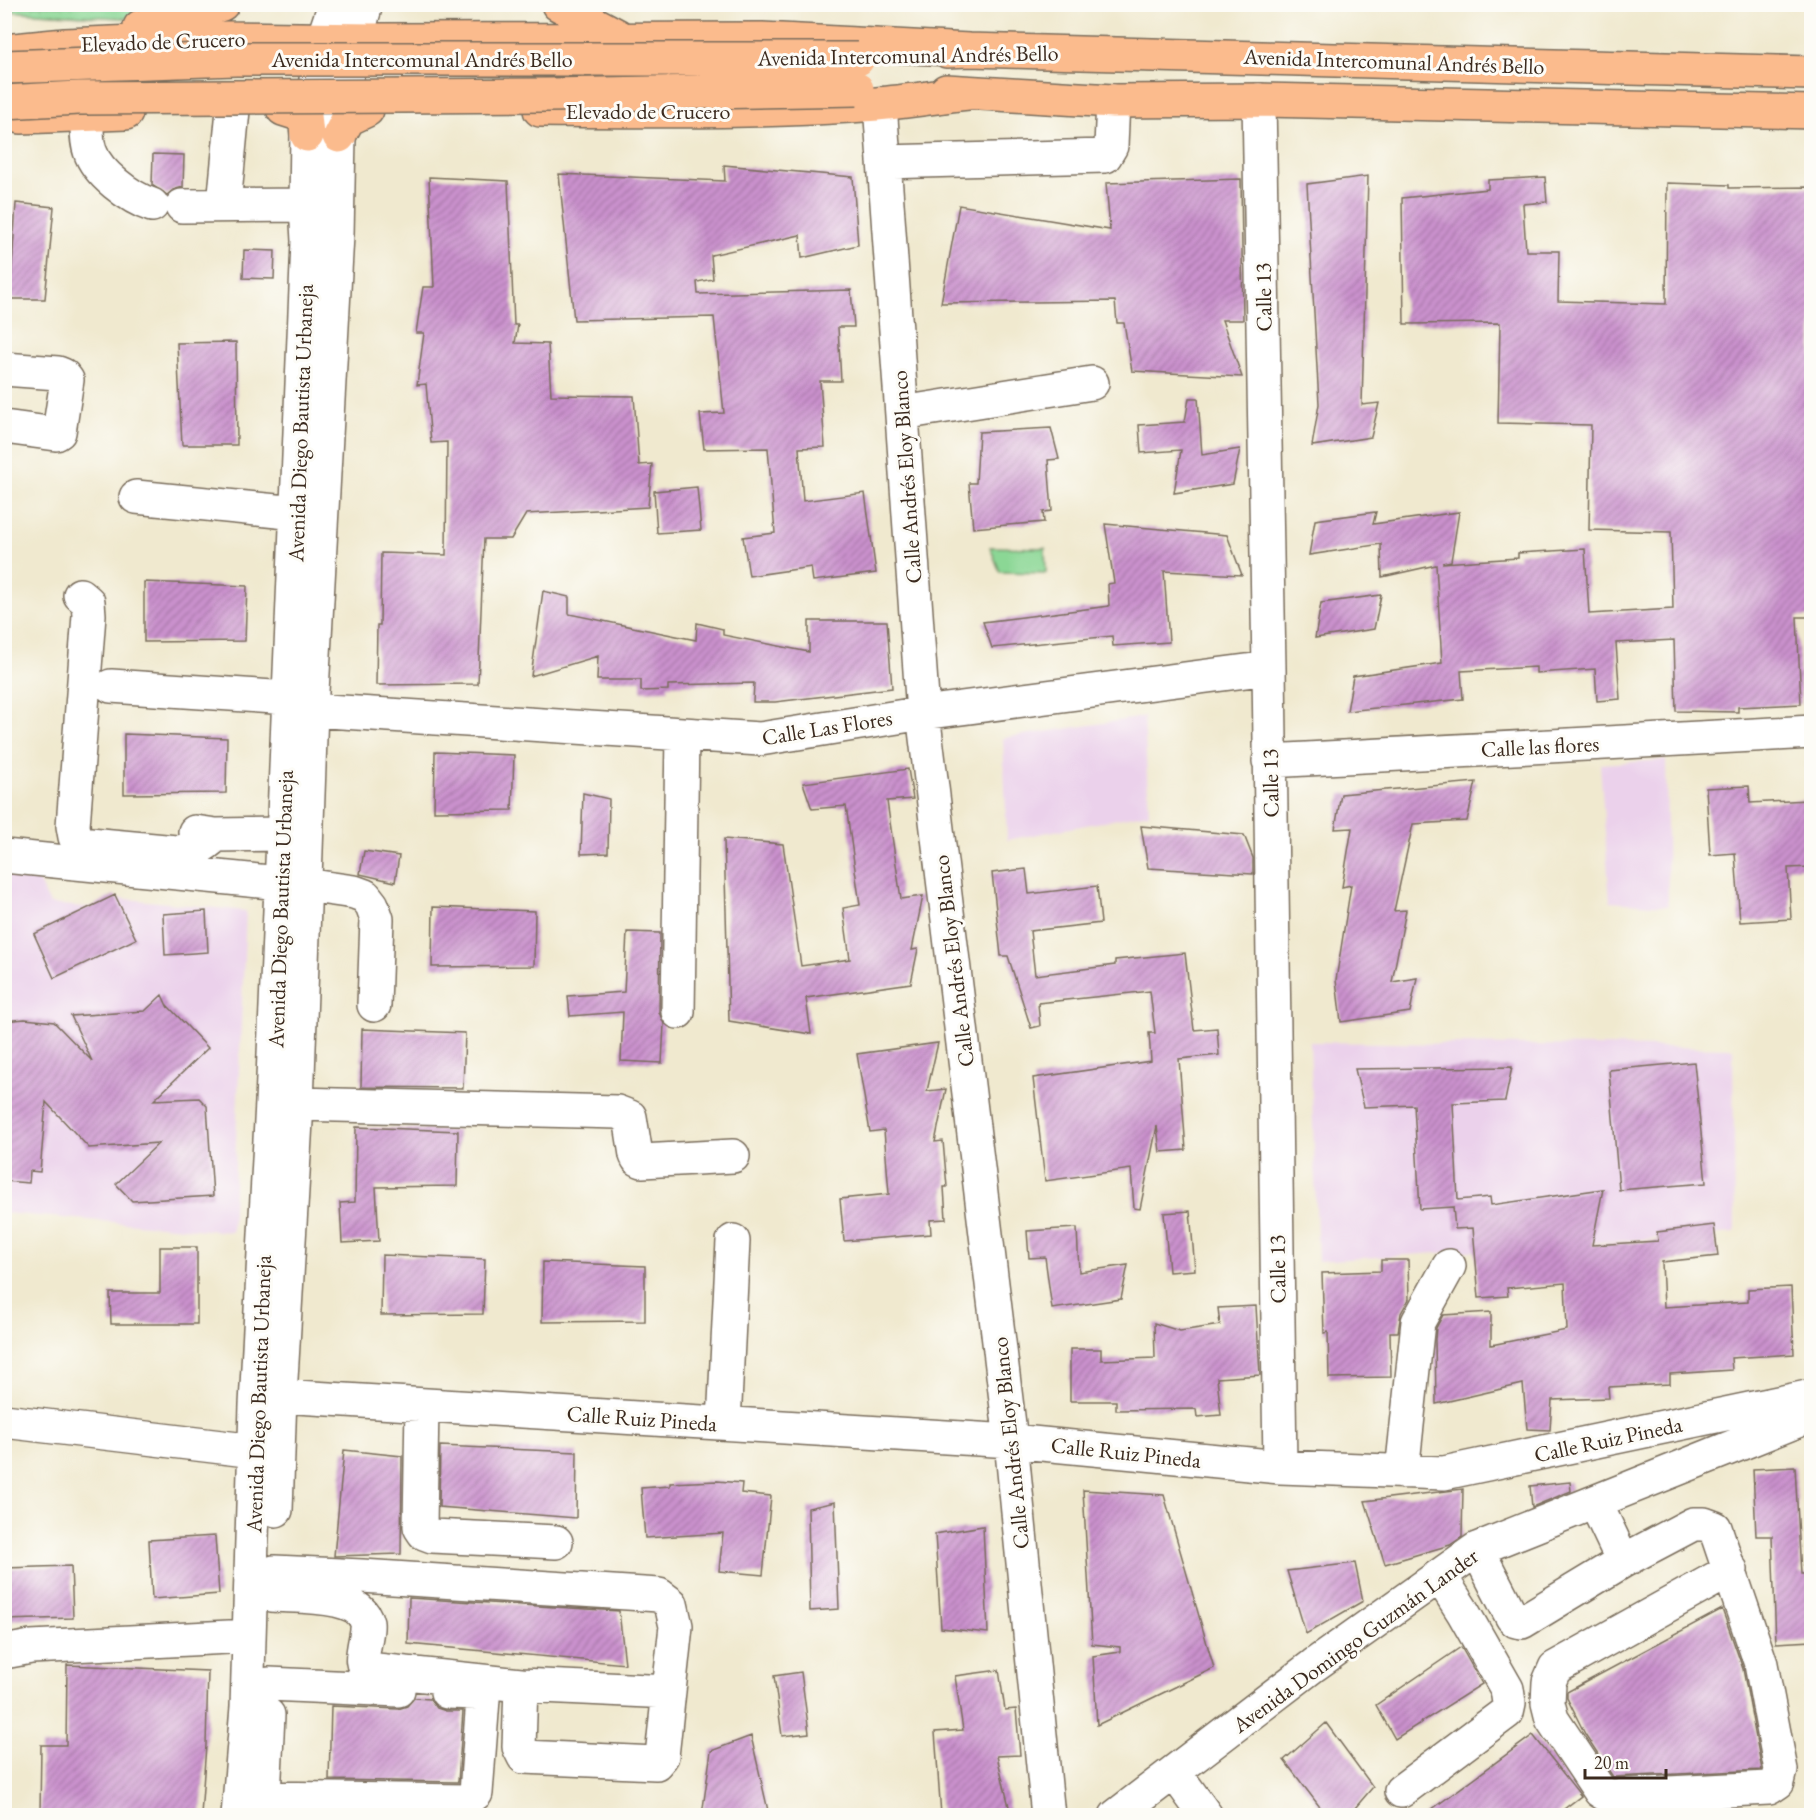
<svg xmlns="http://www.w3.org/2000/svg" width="1816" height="1820" font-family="'EB Garamond',serif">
  <defs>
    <pattern id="park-crowns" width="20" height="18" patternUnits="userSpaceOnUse" patternTransform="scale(1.5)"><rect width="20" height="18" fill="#8bd795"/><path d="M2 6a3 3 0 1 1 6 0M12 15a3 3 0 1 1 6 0" fill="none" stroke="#79b980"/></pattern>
    <pattern id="building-hatch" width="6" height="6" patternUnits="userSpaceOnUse" patternTransform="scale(1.5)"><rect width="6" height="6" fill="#ca91cd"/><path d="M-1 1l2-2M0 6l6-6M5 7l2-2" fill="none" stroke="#a577a6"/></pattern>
  </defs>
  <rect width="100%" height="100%" fill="#fdfcf7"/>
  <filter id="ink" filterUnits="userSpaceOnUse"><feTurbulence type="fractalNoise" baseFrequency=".0167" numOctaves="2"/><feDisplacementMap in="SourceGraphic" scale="12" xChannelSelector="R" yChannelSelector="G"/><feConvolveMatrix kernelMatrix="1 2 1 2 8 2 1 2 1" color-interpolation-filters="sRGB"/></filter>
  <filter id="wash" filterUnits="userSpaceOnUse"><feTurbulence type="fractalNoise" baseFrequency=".008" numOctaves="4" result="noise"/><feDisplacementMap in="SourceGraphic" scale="24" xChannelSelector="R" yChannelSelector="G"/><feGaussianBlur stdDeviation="1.35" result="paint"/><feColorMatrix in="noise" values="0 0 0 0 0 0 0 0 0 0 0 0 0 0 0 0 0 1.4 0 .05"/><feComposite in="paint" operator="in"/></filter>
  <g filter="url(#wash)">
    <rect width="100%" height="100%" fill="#f0e9cf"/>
    <path fill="#ebd1eb" d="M 1144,717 L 1149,813 L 1007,840 L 1003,738 Z
      M 1666,760 L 1668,906 L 1610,902 L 1600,764 Z
      M 4,869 L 33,871 L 50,904 L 96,908 L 107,897 L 246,911 L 232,1232 L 5,1213 Z
      M 1310,1042 L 1733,1048 L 1735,1233 L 1318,1261 Z"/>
    <path fill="url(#park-crowns)" stroke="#63805a" stroke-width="1.5" d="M 4,5 L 190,5 L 136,19 L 5,11 Z"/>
    <path fill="#8bd795" stroke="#63805a" stroke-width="1.5" d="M 990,547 L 1045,548 L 1046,573 L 1000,572 Z"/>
    <g id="blocks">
      <path fill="url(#building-hatch)" d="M 153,154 L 184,155 L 183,187 L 173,190 L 167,195 L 152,185 Z
        M 724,165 L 853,177 L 858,245 L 802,258 L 800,235 L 711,255 L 713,279 L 697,282 L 698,294 L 851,290 L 854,327 L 838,327 L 841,381 L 820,381 L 825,447 L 799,448 L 803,501 L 865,493 L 876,573 L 813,581 L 811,567 L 749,576 L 743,537 L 775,533 L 768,448 L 704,449 L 700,414 L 724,413 L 714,317 L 574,320 L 559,174 L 725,181 Z
        M 1368,176 L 1362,405 L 1379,403 L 1371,437 L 1312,446 L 1319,404 L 1307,184 Z
        M 429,177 L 508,181 L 514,325 L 518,325 L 515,343 L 548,344 L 551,395 L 634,396 L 639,465 L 652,464 L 648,507 L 526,514 L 511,539 L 484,539 L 478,684 L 376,685 L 377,625 L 380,625 L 381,553 L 446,555 L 447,442 L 431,443 L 426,384 L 417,385 L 424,333 L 416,333 L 423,287 L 434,287 Z
        M 1545,177 L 1547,202 L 1523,204 L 1526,251 L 1559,251 L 1558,301 L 1666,304 L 1667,183 L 1729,185 L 1729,188 L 1812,187 L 1812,617 L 1797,617 L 1801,704 L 1738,707 L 1738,712 L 1676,711 L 1674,640 L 1616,643 L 1620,699 L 1597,701 L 1595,669 L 1536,673 L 1536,667 L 1461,671 L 1463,699 L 1347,711 L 1353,676 L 1442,663 L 1436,565 L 1382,577 L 1381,544 L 1309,555 L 1315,520 L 1376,512 L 1373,524 L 1459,512 L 1451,561 L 1442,563 L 1518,558 L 1518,553 L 1585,549 L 1589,614 L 1673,609 L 1671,532 L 1589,530 L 1591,425 L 1498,423 L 1500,323 L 1404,324 L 1402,198 L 1488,189 L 1488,180 Z
        M 1241,179 L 1243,320 L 1222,320 L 1242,377 L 1132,371 L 1124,323 L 1117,323 L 1115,301 L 941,303 L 959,205 L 1110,230 L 1106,183 Z
        M 16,203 L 54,207 L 45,299 L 10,299 Z
        M 244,250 L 275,251 L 274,279 L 243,278 Z
        M 236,342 L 237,445 L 182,445 L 177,343 Z
        M 1189,398 L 1198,398 L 1202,455 L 1240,449 L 1233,484 L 1174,493 L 1181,450 L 1141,453 L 1139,425 L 1185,422 Z
        M 1051,428 L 1059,459 L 1048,460 L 1052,511 L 1043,512 L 1044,522 L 973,528 L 969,483 L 976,483 L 979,432 Z
        M 697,487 L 701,530 L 657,533 L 654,491 Z
        M 1105,524 L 1227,535 L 1242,575 L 1164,571 L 1169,642 L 1113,646 L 1112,636 L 992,648 L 983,622 L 1109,606 L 1108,584 L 1114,583 Z
        M 144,582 L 247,586 L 245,641 L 144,642 Z
        M 543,591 L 569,597 L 569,614 L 696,640 L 697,623 L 723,629 L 723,635 L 809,652 L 809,621 L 887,621 L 892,688 L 775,702 L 753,702 L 754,683 L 668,685 L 668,690 L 641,691 L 641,680 L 597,680 L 598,656 L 531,676 Z
        M 1381,595 L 1374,629 L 1315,638 L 1321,603 Z
        M 124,734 L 227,738 L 226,793 L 124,794 Z
        M 435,752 L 514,755 L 512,810 L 434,811 Z
        M 908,769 L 913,799 L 887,801 L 901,899 L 923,896 L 912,950 L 918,949 L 911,983 L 806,998 L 811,1034 L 729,1021 L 724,839 L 783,844 L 801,966 L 850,959 L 843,908 L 860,905 L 846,806 L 812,809 L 803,783 Z
        M 1476,782 L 1467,821 L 1413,824 L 1394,911 L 1406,910 L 1392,982 L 1417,978 L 1410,1012 L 1341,1022 L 1336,980 L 1351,885 L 1342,887 L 1352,828 L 1335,829 L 1341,794 Z
        M 1749,786 L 1750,803 L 1807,800 L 1811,867 L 1788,868 L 1791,919 L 1740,922 L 1735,853 L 1710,855 L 1706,788 Z
        M 583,793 L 609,799 L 608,853 L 581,854 Z
        M 1141,826 L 1244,835 L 1253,858 L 1253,874 L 1148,868 Z
        M 364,851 L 399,856 L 395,882 L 360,874 Z
        M 1026,869 L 1029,894 L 1097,886 L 1101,923 L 1030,931 L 1035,975 L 1115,965 L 1115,960 L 1185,953 L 1194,1030 L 1217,1028 L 1219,1055 L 1179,1059 L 1186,1150 L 1160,1152 L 1157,1126 L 1140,1209 L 1134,1208 L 1131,1169 L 1045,1181 L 1033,1078 L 1151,1061 L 1149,1033 L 1155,1033 L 1150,991 L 1038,1003 L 1040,1026 L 1031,1028 L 1008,956 L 1001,956 L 992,873 Z
        M 115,895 L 136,939 L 54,978 L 34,934 Z
        M 433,907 L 535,911 L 534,966 L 432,967 Z
        M 206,911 L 208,952 L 165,955 L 163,914 Z
        M 627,932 L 660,933 L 659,1012 L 664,1024 L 662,1063 L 621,1061 L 623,1012 L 570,1016 L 568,996 L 624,992 Z
        M 162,995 L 168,1008 L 168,1006 L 208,1048 L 154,1100 L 199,1098 L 207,1106 L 213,1196 L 132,1201 L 116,1184 L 159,1143 L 89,1148 L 46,1102 L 40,1172 L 30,1171 L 29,1183 L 4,1181 L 4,1021 L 25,1019 L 54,1022 L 92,1061 L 71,1016 L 145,1011 Z
        M 362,1029 L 465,1033 L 463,1088 L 361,1087 Z
        M 938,1043 L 927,1091 L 946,1089 L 935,1142 L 943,1141 L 947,1187 L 944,1187 L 946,1219 L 930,1220 L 931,1234 L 844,1241 L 840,1199 L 889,1194 L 884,1130 L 870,1132 L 857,1054 Z
        M 1694,1062 L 1706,1183 L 1619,1190 L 1609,1070 Z
        M 1512,1067 L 1505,1101 L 1453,1103 L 1458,1200 L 1490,1197 L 1491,1205 L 1603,1189 L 1592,1245 L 1658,1241 L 1657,1232 L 1714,1225 L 1718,1256 L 1662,1262 L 1664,1307 L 1748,1302 L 1748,1289 L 1791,1287 L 1794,1354 L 1731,1358 L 1732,1370 L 1670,1374 L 1670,1384 L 1608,1387 L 1609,1398 L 1552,1400 L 1550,1430 L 1527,1429 L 1523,1384 L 1436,1404 L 1435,1339 L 1436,1328 L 1443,1315 L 1491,1312 L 1491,1345 L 1567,1330 L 1565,1283 L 1507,1288 L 1508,1296 L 1479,1298 L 1473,1228 L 1455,1229 L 1453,1207 L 1420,1209 L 1414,1105 L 1364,1107 L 1355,1069 Z
        M 356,1127 L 458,1131 L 457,1186 L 376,1187 L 379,1241 L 342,1243 L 340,1203 L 355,1202 Z
        M 1190,1211 L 1195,1270 L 1169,1272 L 1164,1213 Z
        M 1077,1228 L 1079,1272 L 1128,1265 L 1121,1299 L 1052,1309 L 1045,1257 L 1029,1258 L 1027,1231 Z
        M 160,1247 L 197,1247 L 197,1324 L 111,1324 L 110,1293 L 160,1293 Z
        M 382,1255 L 485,1259 L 483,1314 L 381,1315 Z
        M 1381,1260 L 1408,1260 L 1409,1299 L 1401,1313 L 1398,1332 L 1390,1332 L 1391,1377 L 1329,1378 L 1328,1332 L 1324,1333 L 1322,1273 L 1381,1271 Z
        M 543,1262 L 645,1266 L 645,1321 L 542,1322 Z
        M 1256,1306 L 1260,1375 L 1217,1378 L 1221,1415 L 1197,1417 L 1196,1409 L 1116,1410 L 1116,1401 L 1070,1401 L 1070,1349 L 1101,1349 L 1101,1360 L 1155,1358 L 1154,1323 L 1180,1331 L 1220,1325 L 1218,1308 Z
        M 440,1446 L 577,1452 L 576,1518 L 439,1507 Z
        M 344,1450 L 402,1456 L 401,1554 L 334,1556 Z
        M 1795,1467 L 1801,1574 L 1812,1574 L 1812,1641 L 1776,1643 L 1772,1536 L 1756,1536 L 1753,1469 Z
        M 717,1481 L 742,1483 L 741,1493 L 771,1496 L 763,1575 L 719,1571 L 723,1533 L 645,1538 L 641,1488 L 670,1486 L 670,1483 Z
        M 1570,1482 L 1571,1491 L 1532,1507 L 1530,1486 Z
        M 1463,1489 L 1462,1537 L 1450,1545 L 1385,1564 L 1365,1501 Z
        M 1083,1490 L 1164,1495 L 1214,1668 L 1097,1725 L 1093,1656 L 1120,1652 L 1120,1647 L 1092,1644 Z
        M 835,1502 L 839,1609 L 810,1611 L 808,1508 Z
        M 983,1526 L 988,1633 L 941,1628 L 935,1534 Z
        M 215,1536 L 219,1594 L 152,1599 L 149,1540 Z
        M 1355,1563 L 1363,1601 L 1306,1634 L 1287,1571 Z
        M 71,1566 L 73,1618 L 4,1620 L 4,1568 Z
        M 409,1598 L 619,1611 L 625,1664 L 408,1644 Z
        M 1722,1609 L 1743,1669 L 1762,1770 L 1613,1777 L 1585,1734 L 1567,1698 L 1567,1692 Z
        M 1461,1647 L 1482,1684 L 1395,1739 L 1376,1705 Z
        M 67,1665 L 208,1671 L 206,1745 L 201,1815 L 40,1815 L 41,1745 L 66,1745 Z
        M 999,1670 L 1005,1710 L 1016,1709 L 1020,1755 L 997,1756 L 1011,1815 L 941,1815 L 935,1732 L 963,1730 L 955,1676 Z
        M 801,1672 L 809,1733 L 782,1736 L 774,1676 Z
        M 414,1698 L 430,1699 L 437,1708 L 446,1711 L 463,1711 L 458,1782 L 329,1780 L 331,1706 L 398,1709 L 407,1706 Z
        M 1326,1723 L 1373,1787 L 1349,1815 L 1326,1815 L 1284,1760 Z
        M 1533,1735 L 1581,1796 L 1556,1815 L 1424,1815 Z
        M 751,1736 L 769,1815 L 702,1815 L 711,1751 Z"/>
    </g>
  </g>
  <g filter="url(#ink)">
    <use href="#blocks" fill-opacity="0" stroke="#7a6d5c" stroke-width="1.5"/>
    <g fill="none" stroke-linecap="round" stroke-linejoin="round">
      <g stroke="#7a6d5c" stroke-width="36">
        <path id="minor" d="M 1259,100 L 1269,668 L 1280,1467
          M 880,104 L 923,713 L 1011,1441 L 1048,1816
          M 87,114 C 87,126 86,140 90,151 C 97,173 130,198 152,205
          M 884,162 L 1105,156 L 1111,146 L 1113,101
          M 224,205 L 233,110
          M 182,206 L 306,205
          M 4,369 L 58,373 L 63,375 L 67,380 L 59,432 L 56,434 L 4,427
          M 902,413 L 1092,383
          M 136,497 L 297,513
          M 80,595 L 88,602 L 89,615 L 73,826 L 75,837 L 79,843 L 176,852 C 196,851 202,848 216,835
          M 111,686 L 289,698
          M 311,710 L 760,739 L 923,713 L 1269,668
          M 1269,761 L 1812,732
          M 195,832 L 216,835 L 282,834
          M 4,856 L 280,883
          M 305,885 L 354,892 L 365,896 L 372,905 L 377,919 L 374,1005
          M 678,1012 L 682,734
          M 297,1104 L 617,1112 L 630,1117 L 636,1155 L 638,1159 L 642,1161 L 733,1156
          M 261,1403 L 280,1396 L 1011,1441 L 1280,1467 L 1444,1473 L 1812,1396
          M 422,1405 L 420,1527 L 424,1533 L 432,1536 L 556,1542
          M 4,1421 L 255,1451
          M 724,1423 L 733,1241
          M 1402,1472 L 1418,1322 L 1449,1266
          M 1595,1502 L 1623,1561
          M 276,1510 L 280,1396 L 297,1104 L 311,710 L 337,235 L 339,136 L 347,72 L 366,4
          M 1477,1549 L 1512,1617 L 1516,1621 L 1522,1622 L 1623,1561 L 1693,1524 L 1704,1524 L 1715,1528 L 1761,1664 L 1781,1770 L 1778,1782 L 1769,1788 L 1608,1796 L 1600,1791 L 1552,1719 L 1548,1703 L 1549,1682 L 1555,1668 L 1731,1570
          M 272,1595 C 297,1597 360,1592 367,1623 C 368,1630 365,1640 364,1647 C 363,1655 360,1663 367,1669 L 521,1685 L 519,1747 L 524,1757 L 656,1763 L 662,1756 L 676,1626 L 671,1604 L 659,1595 L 362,1576 L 274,1572
          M 4,1652 L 31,1647 L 249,1636
          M 269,1684 L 398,1690
          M 521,1685 L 669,1692
          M 1175,1773 L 1206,1816
          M 1401,1791 L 1507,1712 L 1509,1703 L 1507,1689 L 1463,1612 L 1440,1576
          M 264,1798 L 465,1801 L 476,1793 L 483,1699 L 478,1693 L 447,1692
          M 238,1816 L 247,1707 L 256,1405 L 272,1102 L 308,241 L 306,205 L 307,132 L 323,39 L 335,4
          M 263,1816 L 268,1715
          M 1116,1816 L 1314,1665 L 1477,1549 L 1812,1415"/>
      </g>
      <g stroke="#7a6d5c" stroke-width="36">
        <path id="major" d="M 558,4 L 618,36
          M 140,27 L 173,20 L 222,4
          M 4,51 L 65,45 L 227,38 L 370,40 L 762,39 L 969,50
          M 947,51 L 969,50 L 1812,73
          M 946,91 L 1113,101 L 1259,100 L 1812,112
          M 283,109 L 305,116 L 307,135
          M 540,110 C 653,111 765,113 877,104 C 907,102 938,96 968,93
          M 21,117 L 126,113
          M 339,136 L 348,119 L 367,110"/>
      </g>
      <use href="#minor" stroke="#fff" stroke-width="33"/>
      <use href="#major" stroke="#fbbb8d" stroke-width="33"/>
      <g stroke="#7a6d5c" stroke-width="36" stroke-linecap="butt">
        <path id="major-bridge" d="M 4,67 L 236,59 L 858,59
          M 4,102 L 79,98 L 551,95 L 857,89"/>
      </g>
      <use href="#major-bridge" stroke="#fbbb8d" stroke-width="33"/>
    </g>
  </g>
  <g text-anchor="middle" stroke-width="6" stroke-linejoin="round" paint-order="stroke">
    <g font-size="22" fill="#3b2a1e" stroke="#fdfcf7">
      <text transform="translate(163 41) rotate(-2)" y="8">Elevado de Crucero</text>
      <text transform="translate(908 55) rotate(-1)" y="8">Avenida Intercomunal Andrés Bello</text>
      <text x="422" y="67">Avenida Intercomunal Andrés Bello</text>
      <text transform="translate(1394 61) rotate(2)" y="8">Avenida Intercomunal Andrés Bello</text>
      <text x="648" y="119">Elevado de Crucero</text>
      <text transform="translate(1263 297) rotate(-91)" y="8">Calle 13</text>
      <text transform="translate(300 423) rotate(-88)" y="8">Avenida Diego Bautista Urbaneja</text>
      <text transform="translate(906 477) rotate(-94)" y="8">Calle Andrés Eloy Blanco</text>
      <text transform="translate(827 727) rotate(-9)" y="8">Calle Las Flores</text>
      <text transform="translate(1540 746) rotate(-3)" y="8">Calle las flores</text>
      <text transform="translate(1270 783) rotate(-91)" y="8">Calle 13</text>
      <text transform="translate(280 909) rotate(-88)" y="8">Avenida Diego Bautista Urbaneja</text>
      <text transform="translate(953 961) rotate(-97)" y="8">Calle Andrés Eloy Blanco</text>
      <text transform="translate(1277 1269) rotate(-91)" y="8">Calle 13</text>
      <text transform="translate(258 1394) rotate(-88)" y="8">Avenida Diego Bautista Urbaneja</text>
      <text transform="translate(642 1418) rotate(4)" y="8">Calle Ruiz Pineda</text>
      <text transform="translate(1608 1439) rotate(-12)" y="8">Calle Ruiz Pineda</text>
      <text transform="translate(1010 1443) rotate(-96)" y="8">Calle Andrés Eloy Blanco</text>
      <text transform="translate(1126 1452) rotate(6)" y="8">Calle Ruiz Pineda</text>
      <text transform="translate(1355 1640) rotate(-36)" y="8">Avenida Domingo Guzmán Lander</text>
    </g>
  </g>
  <rect width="1816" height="1820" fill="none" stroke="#fdfcf7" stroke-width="24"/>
  <path d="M1585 1769v9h81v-9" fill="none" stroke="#3b2a1e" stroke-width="3"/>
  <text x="1594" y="1769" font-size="18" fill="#3b2a1e" stroke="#fdfcf7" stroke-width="4.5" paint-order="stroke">20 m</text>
</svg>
